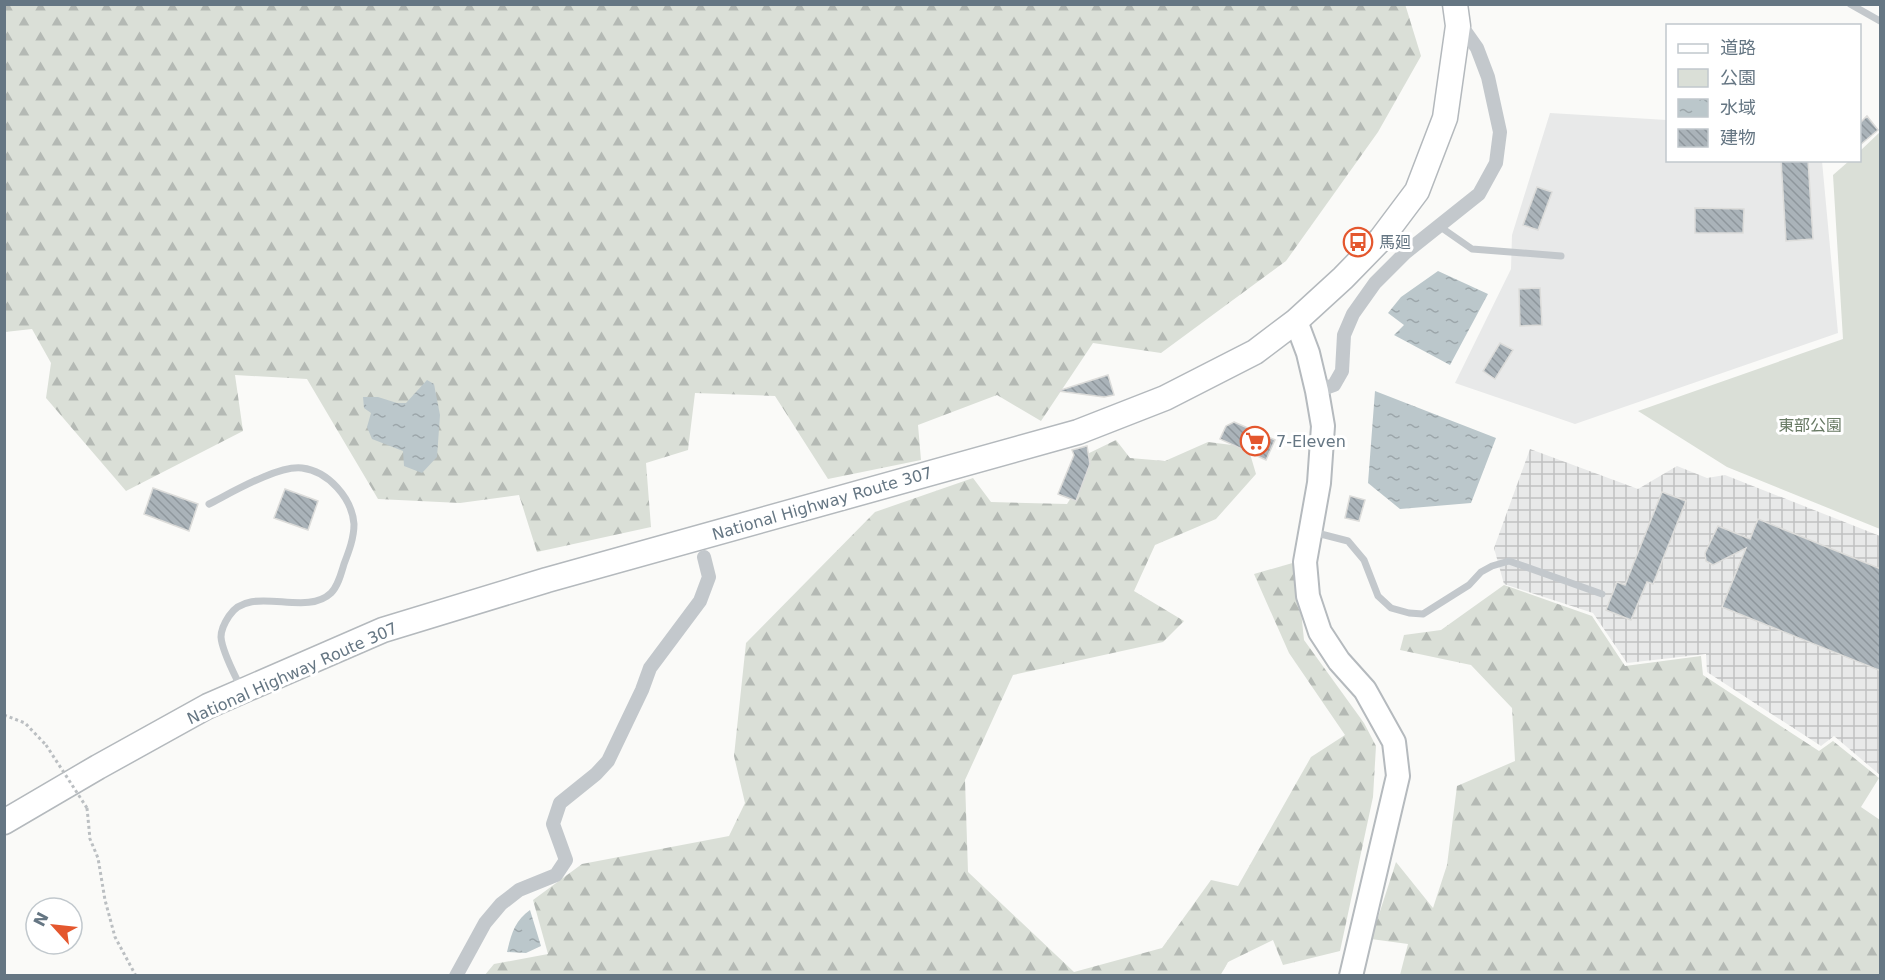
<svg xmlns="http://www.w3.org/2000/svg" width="1885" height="980" font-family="'DejaVu Sans','Noto Sans JP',sans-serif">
  <defs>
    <pattern id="industrial-grid" width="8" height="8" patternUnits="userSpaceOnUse" patternTransform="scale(1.5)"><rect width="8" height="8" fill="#e8e9e9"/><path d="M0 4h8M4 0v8" fill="none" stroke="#c0c1c2"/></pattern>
    <pattern id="forest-firs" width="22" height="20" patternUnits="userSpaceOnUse" patternTransform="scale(1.5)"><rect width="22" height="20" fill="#dadfd7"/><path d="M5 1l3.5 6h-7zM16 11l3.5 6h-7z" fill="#b4b9b4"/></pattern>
    <pattern id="water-ripples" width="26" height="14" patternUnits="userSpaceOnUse" patternTransform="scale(1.5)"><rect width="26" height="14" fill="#bbc7cb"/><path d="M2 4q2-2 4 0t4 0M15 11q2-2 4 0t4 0" fill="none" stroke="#9ca6aa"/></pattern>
    <pattern id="building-back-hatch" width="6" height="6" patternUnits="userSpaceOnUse" patternTransform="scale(1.5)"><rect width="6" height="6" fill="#aab3b9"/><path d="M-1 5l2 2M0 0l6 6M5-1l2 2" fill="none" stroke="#8e969c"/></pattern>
  </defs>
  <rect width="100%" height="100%" fill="#fafaf8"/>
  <path fill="#e8e9e9" d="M 1550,113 L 1667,120 L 1668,160 L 1822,161 L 1838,333 L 1575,424 L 1455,383 L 1511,269 L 1512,235 Z"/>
  <path fill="url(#industrial-grid)" d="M 1530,449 L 1638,489 L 1677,466 L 1707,478 L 1725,475 L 1880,536 L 1880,775 L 1834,736 L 1821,746 L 1707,672 L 1706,654 L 1627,663 L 1593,613 L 1504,584 L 1494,548 Z"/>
  <path fill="#dadfd7" d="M 1880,132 L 1880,529 L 1727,467 L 1638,411 L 1843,339 L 1833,175 L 1849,161 L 1860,160 L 1860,151 Z"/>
  <path fill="url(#forest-firs)" d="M 1405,4 L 1421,56 L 1378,132 L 1286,261 L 1161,353 L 1093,343 L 1041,421 L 997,395 L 918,425 L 921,460 L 828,479 L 775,396 L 695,393 L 688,450 L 646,463 L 651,527 L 537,552 L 519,495 L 460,503 L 378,499 L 307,379 L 235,375 L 243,431 L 126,491 L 46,398 L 51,363 L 32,329 L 5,332 L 4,5 Z
    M 1116,440 L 1130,458 L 1165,461 L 1208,442 L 1248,447 L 1256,474 L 1216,519 L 1155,545 L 1134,591 L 1184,621 L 1163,642 L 1013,675 L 965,780 L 968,872 L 1074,972 L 1162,948 L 1211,880 L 1238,886 L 1311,757 L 1345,735 L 1289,653 L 1254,574 L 1296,562 L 1304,640 L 1364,723 L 1376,746 L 1373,797 L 1340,951 L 1283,965 L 1273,940 L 1228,962 L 1220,976 L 484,976 L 494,964 L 548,954 L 533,900 L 582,864 L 729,836 L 745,803 L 734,756 L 746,643 L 875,512 L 973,478 L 991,502 L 1067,504 L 1086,474 L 1079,458 Z
    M 1504,585 L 1592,616 L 1625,666 L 1701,656 L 1703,675 L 1819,751 L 1833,741 L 1879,778 L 1861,807 L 1880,820 L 1880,975 L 1400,975 L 1408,944 L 1371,939 L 1396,862 L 1433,908 L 1447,865 L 1457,786 L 1515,761 L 1512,708 L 1471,665 L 1400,650 L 1404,635 L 1441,630 Z"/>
  <path fill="url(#water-ripples)" d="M 1438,271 L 1488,294 L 1450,365 L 1394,335 L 1404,325 L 1388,313 L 1401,297 Z
    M 427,380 L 434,384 L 440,415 L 437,457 L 422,473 L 404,466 L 403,451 L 372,439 L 367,427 L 371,413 L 364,408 L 363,397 L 378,397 L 397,403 L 406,403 Z
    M 1375,391 L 1496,438 L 1471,503 L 1400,509 L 1368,483 Z
    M 530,910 L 541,946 L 526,953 L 507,952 C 511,935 515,920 530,910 Z"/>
  <path fill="url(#building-back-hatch)" stroke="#dcdcda" stroke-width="1.5" d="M 1867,116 L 1878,130 L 1860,145 L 1860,123 Z
    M 1781,160 L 1808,160 L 1813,239 L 1786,241 Z
    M 1537,187 L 1552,192 L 1538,230 L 1523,225 Z
    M 1695,208 L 1744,209 L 1743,233 L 1695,233 Z
    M 1540,288 L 1542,325 L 1520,326 L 1519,289 Z
    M 1500,343 L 1513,350 L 1495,379 L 1483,371 Z
    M 1108,375 L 1114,395 L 1104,397 L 1058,391 Z
    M 1234,422 L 1275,440 L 1266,460 L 1220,439 L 1226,426 Z
    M 1087,446 L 1090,464 L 1076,501 L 1058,494 L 1074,455 L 1072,450 Z
    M 153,488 L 198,504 L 189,531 L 144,514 Z
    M 285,489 L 318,501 L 308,530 L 274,518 Z
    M 1662,492 L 1686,501 L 1653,584 L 1647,582 L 1631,620 L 1606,610 L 1617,582 L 1625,585 Z
    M 1350,496 L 1365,500 L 1359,521 L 1345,518 Z
    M 1758,519 L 1881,569 L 1881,671 L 1722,607 L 1746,548 L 1713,565 L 1706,561 L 1705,553 L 1718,526 L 1750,539 Z"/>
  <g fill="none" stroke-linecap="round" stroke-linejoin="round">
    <g stroke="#b5babe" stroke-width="26">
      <path id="primary" d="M 1296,321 L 1308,353 L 1317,391 L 1323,426 L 1319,483 L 1305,562 L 1308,596 L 1320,632 L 1339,661 L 1365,690 L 1394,742 L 1398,776 L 1351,976"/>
    </g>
    <g stroke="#b4b9bd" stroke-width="27">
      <path id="trunk" d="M 4,822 L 98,767 L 208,706 L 383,630 L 547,580 L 1078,432 L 1165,398 L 1255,352 L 1296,321 L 1343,278 L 1381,239 L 1417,191 L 1445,118 L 1458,26 L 1455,4"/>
    </g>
    <path stroke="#bbbfc2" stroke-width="3" stroke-dasharray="3 3" stroke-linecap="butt" d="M 4,715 L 25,723 L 46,745
      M 87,808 L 90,839 L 98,858 L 105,900 L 115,937 L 136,976"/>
    <path stroke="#c3c8cc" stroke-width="7" d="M 1850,4 L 1880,21
      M 1439,226 L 1472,249 L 1561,256
      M 209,504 C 231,493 278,465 302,468 C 328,471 352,498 354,524 C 354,538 349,551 344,564 C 341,574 338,586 331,593 C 305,618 250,583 229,616 C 225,622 221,630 221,637 C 222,652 235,675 241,688
      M 1313,532 L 1348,541 L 1364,560 L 1378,596 L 1391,608 L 1409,613 L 1423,614 L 1469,585 L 1481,572 L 1492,566 L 1509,561 L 1602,594"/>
    <path stroke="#c3c8cc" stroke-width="14" d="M 1317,391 L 1334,385 L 1342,371 L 1344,335 L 1353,314 L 1375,283 L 1405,253 L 1479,194 L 1496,163 L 1500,132 L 1488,77 L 1477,48 L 1465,31 L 1458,26
      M 456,976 L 485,923 L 501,904 L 519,890 L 556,875 L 566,860 L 553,824 L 560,803 L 596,774 L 608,761 L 642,690 L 650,668 L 700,601 L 709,577 L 704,557"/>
    <use href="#primary" stroke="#fff" stroke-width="22"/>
    <use href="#trunk" stroke="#fff" stroke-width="24"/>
    <path stroke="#bbbfc2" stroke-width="3" stroke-dasharray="3 3" stroke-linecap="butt" d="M 46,745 L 87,808"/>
  </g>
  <defs>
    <g id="bus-ring" transform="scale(1.5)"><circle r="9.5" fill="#fff" stroke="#e4572e" stroke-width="1.5"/><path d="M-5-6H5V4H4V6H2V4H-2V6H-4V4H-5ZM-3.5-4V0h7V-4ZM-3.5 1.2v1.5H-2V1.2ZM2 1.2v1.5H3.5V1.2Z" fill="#e4572e"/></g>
    <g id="supermarket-ring" transform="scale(1.5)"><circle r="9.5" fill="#fff" stroke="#e4572e" stroke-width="1.5"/><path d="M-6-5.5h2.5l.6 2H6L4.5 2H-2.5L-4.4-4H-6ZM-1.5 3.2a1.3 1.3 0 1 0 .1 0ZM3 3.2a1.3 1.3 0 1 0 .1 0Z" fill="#e4572e"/></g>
  </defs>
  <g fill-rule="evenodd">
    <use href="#bus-ring" x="1358" y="242"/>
    <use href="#supermarket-ring" x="1255" y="441"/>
  </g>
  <g text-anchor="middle" stroke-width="6" stroke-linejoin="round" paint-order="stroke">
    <g font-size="16" fill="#657683" stroke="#fff" text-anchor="start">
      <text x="1379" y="248">馬廻</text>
      <text x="1276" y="447">7-Eleven</text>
    </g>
    <g font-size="16" fill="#687a64" stroke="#fff">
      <text x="1810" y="431">東部公園</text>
    </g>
    <g font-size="16" fill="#657683" stroke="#fff">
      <text transform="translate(822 503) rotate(-16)" y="6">National Highway Route 307</text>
      <text transform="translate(292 673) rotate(-24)" y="6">National Highway Route 307</text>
    </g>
  </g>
  <rect width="1885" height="980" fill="none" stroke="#657683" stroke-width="12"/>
  <rect x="1666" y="24" width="195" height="138" fill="#ffffff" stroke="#c1c8cd" stroke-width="1.5"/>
  <rect x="1678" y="44" width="30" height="9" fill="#ffffff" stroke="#c1c8cd" stroke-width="1.5"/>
  <text x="1720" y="54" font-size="18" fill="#657683">道路</text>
  <rect x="1678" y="69" width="30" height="18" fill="#dadfd7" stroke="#c1c8cd" stroke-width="1.5"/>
  <text x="1720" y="84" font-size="18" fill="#657683">公園</text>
  <rect x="1678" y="99" width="30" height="18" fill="url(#water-ripples)" stroke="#c1c8cd" stroke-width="1.5"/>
  <text x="1720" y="114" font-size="18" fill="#657683">水域</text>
  <rect x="1678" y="129" width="30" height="18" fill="url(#building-back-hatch)" stroke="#c1c8cd" stroke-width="1.5"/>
  <text x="1720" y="144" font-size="18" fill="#657683">建物</text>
  <g transform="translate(54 926) rotate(297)"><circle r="28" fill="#ffffff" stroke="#c1c8cd" stroke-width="1.5"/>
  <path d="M0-4.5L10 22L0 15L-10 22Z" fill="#e4572e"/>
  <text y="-9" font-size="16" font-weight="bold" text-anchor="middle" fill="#657683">N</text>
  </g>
</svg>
